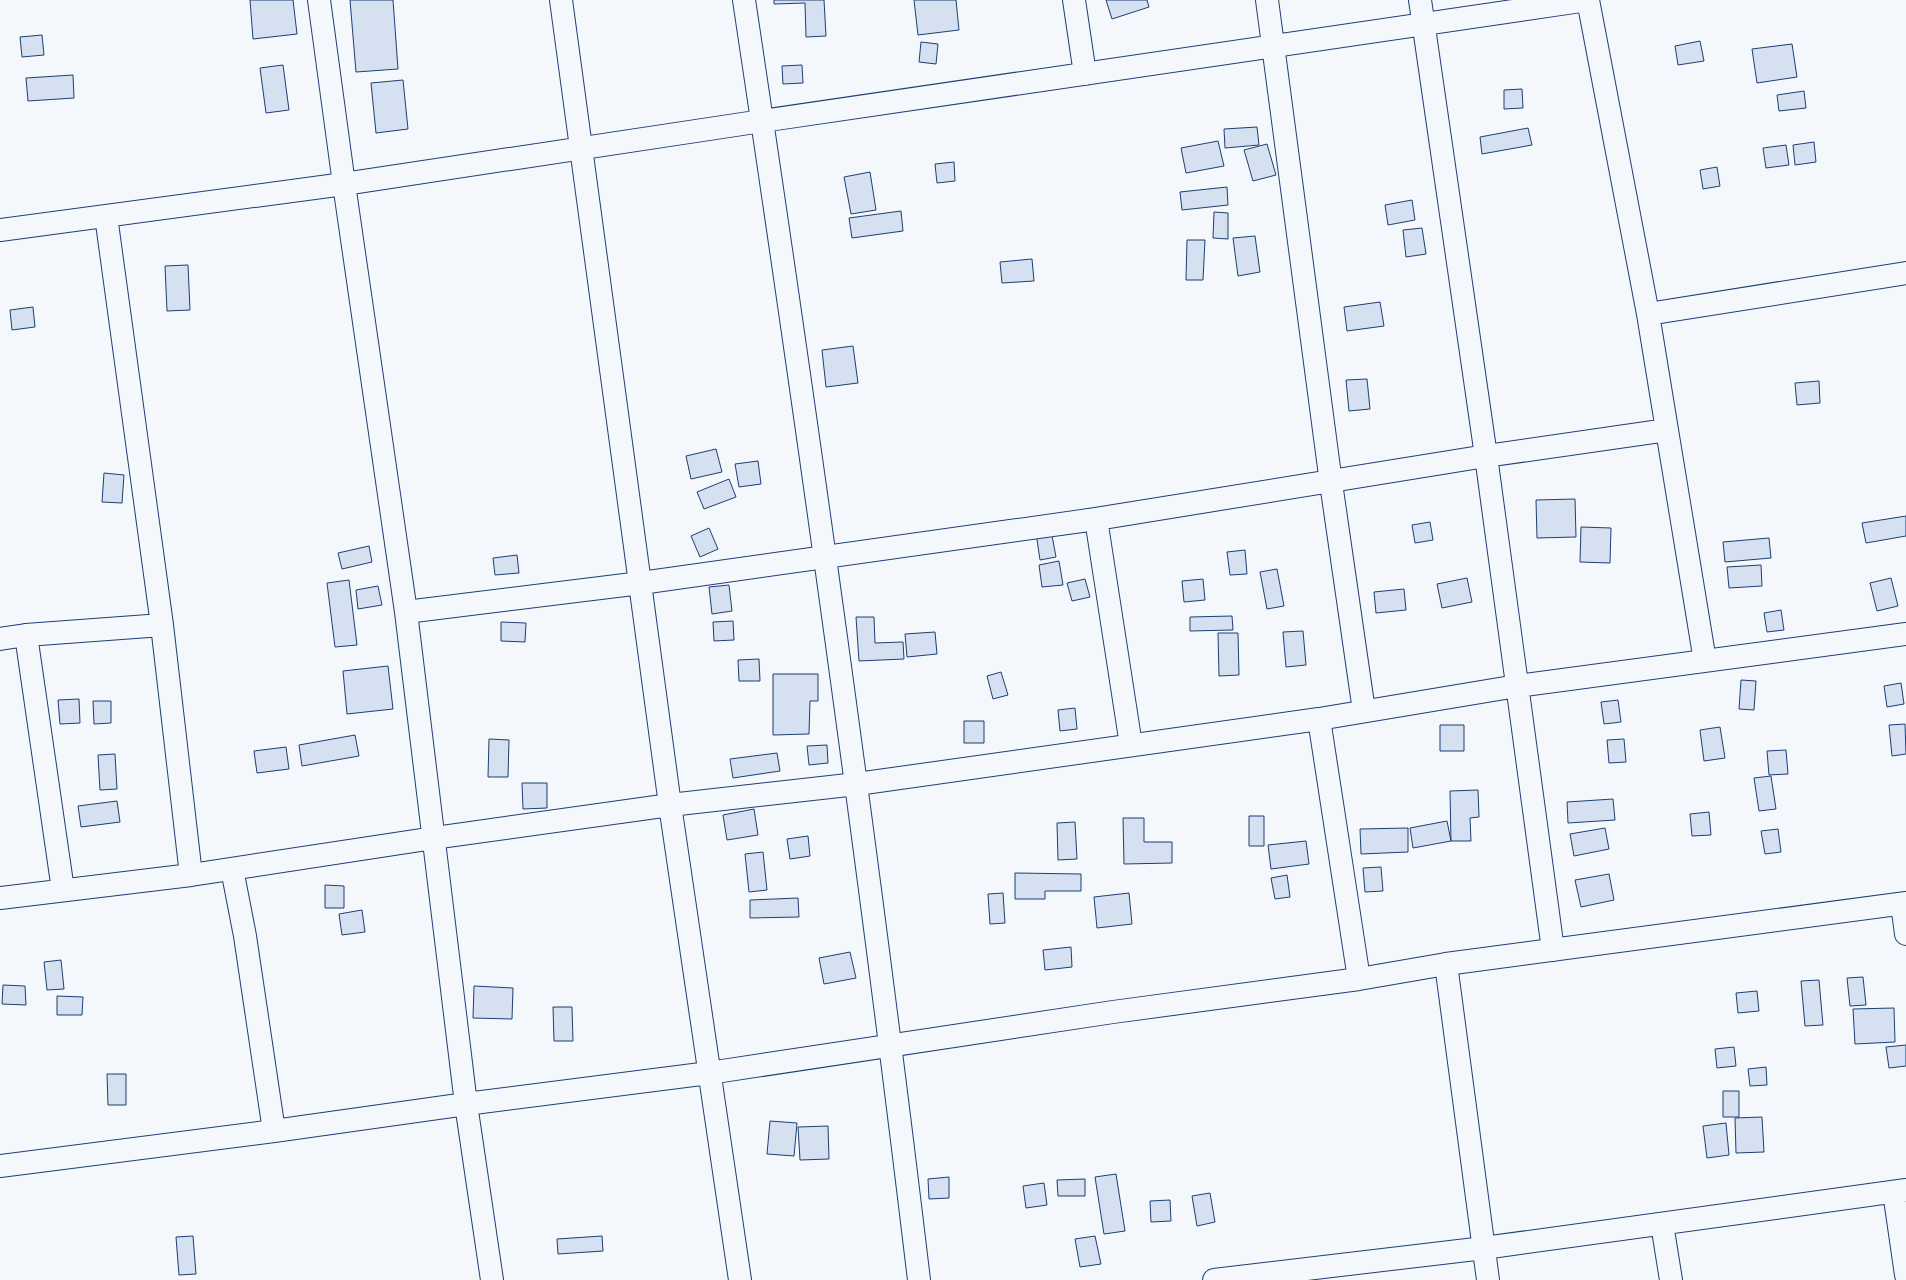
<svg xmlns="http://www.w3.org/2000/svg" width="1906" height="1280" font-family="'Asap Condensed',sans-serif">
  <rect width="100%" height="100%" fill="#f4f7fb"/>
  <path fill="#d5e0f0" stroke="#1d3f73" d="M 250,0 L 293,0 L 297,34 L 253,39 Z
    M 350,0 L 393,0 L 398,69 L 356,72 Z
    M 774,0 L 824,0 L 826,36 L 806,37 L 805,3 L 774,4 Z
    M 914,0 L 956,0 L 959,30 L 918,35 Z
    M 1106,0 L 1147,0 L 1149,7 L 1112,19 Z
    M 42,35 L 44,55 L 22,57 L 20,37 Z
    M 1700,41 L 1704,61 L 1678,65 L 1675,46 Z
    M 921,42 L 938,44 L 936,64 L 919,62 Z
    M 1792,44 L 1797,77 L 1757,83 L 1752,49 Z
    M 283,65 L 289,110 L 266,113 L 260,68 Z
    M 802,65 L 803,83 L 783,84 L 782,66 Z
    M 73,75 L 74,98 L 28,101 L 26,78 Z
    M 403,80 L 408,129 L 376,133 L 371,83 Z
    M 1522,89 L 1523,108 L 1504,109 L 1504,90 Z
    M 1804,91 L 1806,108 L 1779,111 L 1777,95 Z
    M 1257,127 L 1259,145 L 1225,148 L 1224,129 Z
    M 1528,128 L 1532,145 L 1482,154 L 1480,137 Z
    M 1218,141 L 1224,166 L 1186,173 L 1181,148 Z
    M 1814,142 L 1816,162 L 1795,165 L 1793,145 Z
    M 1267,144 L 1276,175 L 1253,181 L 1244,150 Z
    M 1786,145 L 1789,165 L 1766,168 L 1763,148 Z
    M 954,162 L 955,181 L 937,183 L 935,164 Z
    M 1717,167 L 1720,186 L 1703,189 L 1700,170 Z
    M 870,172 L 876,210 L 851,214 L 844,177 Z
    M 1227,187 L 1228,205 L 1182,210 L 1180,192 Z
    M 1412,200 L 1415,220 L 1388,225 L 1385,205 Z
    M 901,211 L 903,231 L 852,238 L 849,218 Z
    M 1214,212 L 1228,213 L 1228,239 L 1213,238 Z
    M 1422,228 L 1426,254 L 1406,257 L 1403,230 Z
    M 1255,236 L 1260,272 L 1238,276 L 1233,238 Z
    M 1187,240 L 1205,240 L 1203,280 L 1186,280 Z
    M 1032,259 L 1034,281 L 1002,283 L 1000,262 Z
    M 188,265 L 190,310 L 167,311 L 165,266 Z
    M 1380,302 L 1384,326 L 1347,331 L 1344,307 Z
    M 33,307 L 35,327 L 12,330 L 10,310 Z
    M 853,346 L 858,383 L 826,387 L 822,350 Z
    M 1367,379 L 1370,409 L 1349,411 L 1346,380 Z
    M 1819,381 L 1820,403 L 1797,405 L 1795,383 Z
    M 716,449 L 722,472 L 691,479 L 686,456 Z
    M 758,461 L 761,484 L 739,487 L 735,464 Z
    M 104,473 L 124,475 L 122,503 L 102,502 Z
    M 729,479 L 736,497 L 704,509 L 697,492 Z
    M 1575,499 L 1576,537 L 1537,538 L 1536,500 Z
    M 1906,516 L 1906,536 L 1866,543 L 1862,523 Z
    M 1430,522 L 1433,540 L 1415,543 L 1412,525 Z
    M 1581,527 L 1611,528 L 1610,563 L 1580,562 Z
    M 709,528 L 718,549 L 700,557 L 691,536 Z
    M 1051,530 L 1056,557 L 1040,560 L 1036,533 Z
    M 1769,538 L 1771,558 L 1725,562 L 1723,542 Z
    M 369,546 L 372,562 L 342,569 L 338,553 Z
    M 1245,550 L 1247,574 L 1230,575 L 1227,552 Z
    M 517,555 L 519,573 L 495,575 L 493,558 Z
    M 1059,561 L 1063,585 L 1042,587 L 1039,565 Z
    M 1761,565 L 1762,586 L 1729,588 L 1727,567 Z
    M 1277,569 L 1284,606 L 1267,609 L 1260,572 Z
    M 1467,578 L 1472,602 L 1442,608 L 1437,584 Z
    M 1891,578 L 1898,606 L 1877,611 L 1870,583 Z
    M 1085,579 L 1090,597 L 1072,601 L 1067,583 Z
    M 1203,579 L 1205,600 L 1184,602 L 1182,581 Z
    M 349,580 L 357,645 L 335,647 L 327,583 Z
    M 729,585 L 732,611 L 712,614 L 709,587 Z
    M 378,586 L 382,605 L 358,609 L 356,590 Z
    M 1404,589 L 1406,610 L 1376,613 L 1374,592 Z
    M 1781,610 L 1784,630 L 1767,632 L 1764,613 Z
    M 1232,616 L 1233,630 L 1190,631 L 1190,617 Z
    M 856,617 L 874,617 L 875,643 L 903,642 L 904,659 L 859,661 Z
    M 733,621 L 734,640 L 714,641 L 713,622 Z
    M 501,622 L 526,623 L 525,642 L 501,641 Z
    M 1303,631 L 1306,665 L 1286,667 L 1283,632 Z
    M 935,632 L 937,654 L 907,657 L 905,634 Z
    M 1218,633 L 1238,633 L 1239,675 L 1219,676 Z
    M 759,659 L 760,681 L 739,681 L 738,660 Z
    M 388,666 L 393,709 L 347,714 L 343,671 Z
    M 1001,672 L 1008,695 L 993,699 L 987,676 Z
    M 773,674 L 818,674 L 818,701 L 810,701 L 809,734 L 773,735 Z
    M 1741,680 L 1756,681 L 1754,710 L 1739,709 Z
    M 1901,683 L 1904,704 L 1887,707 L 1884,686 Z
    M 79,699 L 80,723 L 60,724 L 58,700 Z
    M 1618,700 L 1621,722 L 1604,724 L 1601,702 Z
    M 93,701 L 111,701 L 111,723 L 94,724 Z
    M 1075,708 L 1077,729 L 1060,731 L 1058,710 Z
    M 964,721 L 984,721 L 984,743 L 964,743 Z
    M 1905,724 L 1906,754 L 1892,756 L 1889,725 Z
    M 1440,725 L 1464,725 L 1464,751 L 1440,751 Z
    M 1720,727 L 1725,758 L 1704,761 L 1700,730 Z
    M 355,735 L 359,756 L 302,766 L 299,745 Z
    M 489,739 L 509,740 L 508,777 L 488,777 Z
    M 1624,739 L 1626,762 L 1609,763 L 1607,740 Z
    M 827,745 L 828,763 L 809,765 L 807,746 Z
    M 286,747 L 289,769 L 257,773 L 254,751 Z
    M 1786,750 L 1788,774 L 1769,775 L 1767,751 Z
    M 777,753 L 780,771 L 733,778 L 730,759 Z
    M 115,754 L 117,789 L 100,790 L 98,755 Z
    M 1771,776 L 1776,809 L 1759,811 L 1754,778 Z
    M 522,783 L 547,783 L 547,808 L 523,809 Z
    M 1478,790 L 1479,817 L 1470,818 L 1471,841 L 1451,841 L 1450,791 Z
    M 1613,799 L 1615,820 L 1568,823 L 1567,802 Z
    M 117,801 L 120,822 L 81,827 L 78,806 Z
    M 754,809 L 758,835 L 727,840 L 723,815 Z
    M 1709,812 L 1711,835 L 1692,836 L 1690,814 Z
    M 1249,816 L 1264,816 L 1264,846 L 1249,846 Z
    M 1123,818 L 1144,818 L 1144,842 L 1172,842 L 1172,863 L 1124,864 Z
    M 1447,821 L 1451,841 L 1413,848 L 1410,828 Z
    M 1075,822 L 1077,859 L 1058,860 L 1057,823 Z
    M 1408,828 L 1408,852 L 1361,854 L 1360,829 Z
    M 1605,828 L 1609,849 L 1574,856 L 1570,834 Z
    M 1778,829 L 1781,852 L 1765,854 L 1761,831 Z
    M 808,836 L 810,856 L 790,859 L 787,839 Z
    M 1306,841 L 1309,864 L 1271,869 L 1268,845 Z
    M 763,852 L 767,890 L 749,892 L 745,854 Z
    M 1381,867 L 1383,891 L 1365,892 L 1363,868 Z
    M 1015,873 L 1081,874 L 1081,891 L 1045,891 L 1045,899 L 1015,899 Z
    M 1609,874 L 1614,900 L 1581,907 L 1575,880 Z
    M 1287,875 L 1290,897 L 1275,899 L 1271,878 Z
    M 325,885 L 344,886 L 344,908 L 325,908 Z
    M 1003,893 L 1005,923 L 990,924 L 988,894 Z
    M 1129,893 L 1132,924 L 1097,928 L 1094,897 Z
    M 798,898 L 799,917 L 750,918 L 750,900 Z
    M 362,910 L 365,932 L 342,935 L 339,914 Z
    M 1071,947 L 1072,967 L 1045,970 L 1043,950 Z
    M 850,952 L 856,978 L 824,984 L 819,958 Z
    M 61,960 L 64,989 L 47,990 L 44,962 Z
    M 1863,977 L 1866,1005 L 1850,1006 L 1847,978 Z
    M 1819,980 L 1823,1025 L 1805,1026 L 1801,981 Z
    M 3,985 L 25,986 L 26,1005 L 2,1004 Z
    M 474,986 L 513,988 L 512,1019 L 473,1018 Z
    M 1757,991 L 1759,1011 L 1738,1013 L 1736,993 Z
    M 57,996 L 83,997 L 82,1015 L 57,1015 Z
    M 553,1007 L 572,1007 L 573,1041 L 554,1041 Z
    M 1894,1008 L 1895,1042 L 1855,1044 L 1853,1009 Z
    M 1906,1045 L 1906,1066 L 1889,1068 L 1886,1047 Z
    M 1734,1047 L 1736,1066 L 1717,1068 L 1715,1049 Z
    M 1766,1067 L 1767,1085 L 1750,1086 L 1748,1069 Z
    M 107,1074 L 126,1074 L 126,1105 L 108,1105 Z
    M 1723,1091 L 1739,1091 L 1739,1117 L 1723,1117 Z
    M 1762,1117 L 1764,1152 L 1736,1153 L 1735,1118 Z
    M 770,1121 L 797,1123 L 794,1156 L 767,1154 Z
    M 1726,1123 L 1729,1155 L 1707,1158 L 1703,1126 Z
    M 828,1126 L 829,1159 L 800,1160 L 798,1127 Z
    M 1116,1174 L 1125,1231 L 1104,1234 L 1095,1177 Z
    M 949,1177 L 949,1198 L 929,1199 L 928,1179 Z
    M 1085,1179 L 1085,1196 L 1058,1196 L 1057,1180 Z
    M 1044,1183 L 1047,1205 L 1026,1208 L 1023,1186 Z
    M 1210,1193 L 1215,1222 L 1197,1226 L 1192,1196 Z
    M 1170,1200 L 1171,1221 L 1151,1222 L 1150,1201 Z
    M 193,1236 L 196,1274 L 179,1275 L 176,1237 Z
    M 602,1236 L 603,1251 L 558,1254 L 557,1239 Z
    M 1095,1236 L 1101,1264 L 1080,1267 L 1075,1239 Z"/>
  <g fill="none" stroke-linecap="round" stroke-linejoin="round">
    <g stroke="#1d3f73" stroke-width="24">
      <path id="street" d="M 319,0 L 344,184 L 406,612 L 466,1104 L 492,1280
        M 561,0 L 670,805 L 740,1280
        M 744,0 C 808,426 868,852 919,1280
        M 1074,0 L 1085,74
        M 1267,0 L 1331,483 L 1364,711
        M 1420,0 L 1486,456 L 1553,950
        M 1588,0 L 1648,314 L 1667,430
        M 106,216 L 162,625 L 191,875
        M 0,230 L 344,184 L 762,121 L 1588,0
        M 1648,314 L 1906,273
        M 1096,519 L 1131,745
        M 406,612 L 641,583 L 1096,519 L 1486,456 L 1667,430 L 1705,661
        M 26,635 L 63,890
        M 0,639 L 26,635 L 162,625
        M 1319,719 L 1359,979
        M 232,869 L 245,936 L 274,1131
        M 0,898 L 191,875 L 434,838 L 670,805 L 857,784 L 1319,719 L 1517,686 L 1906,634
        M 1902,904 L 1906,934
        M 1446,964 L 1488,1280
        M 0,1166 L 274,1131 L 466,1104 L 709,1073 L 1113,1012 L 1359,979 L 1446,964 L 1906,903
        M 1894,1192 L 1906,1275
        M 1662,1224 L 1671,1280
        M 1214,1280 L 1484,1248 L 1906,1190"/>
    </g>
    <use href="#street" stroke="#f4f7fb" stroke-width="22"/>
  </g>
</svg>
